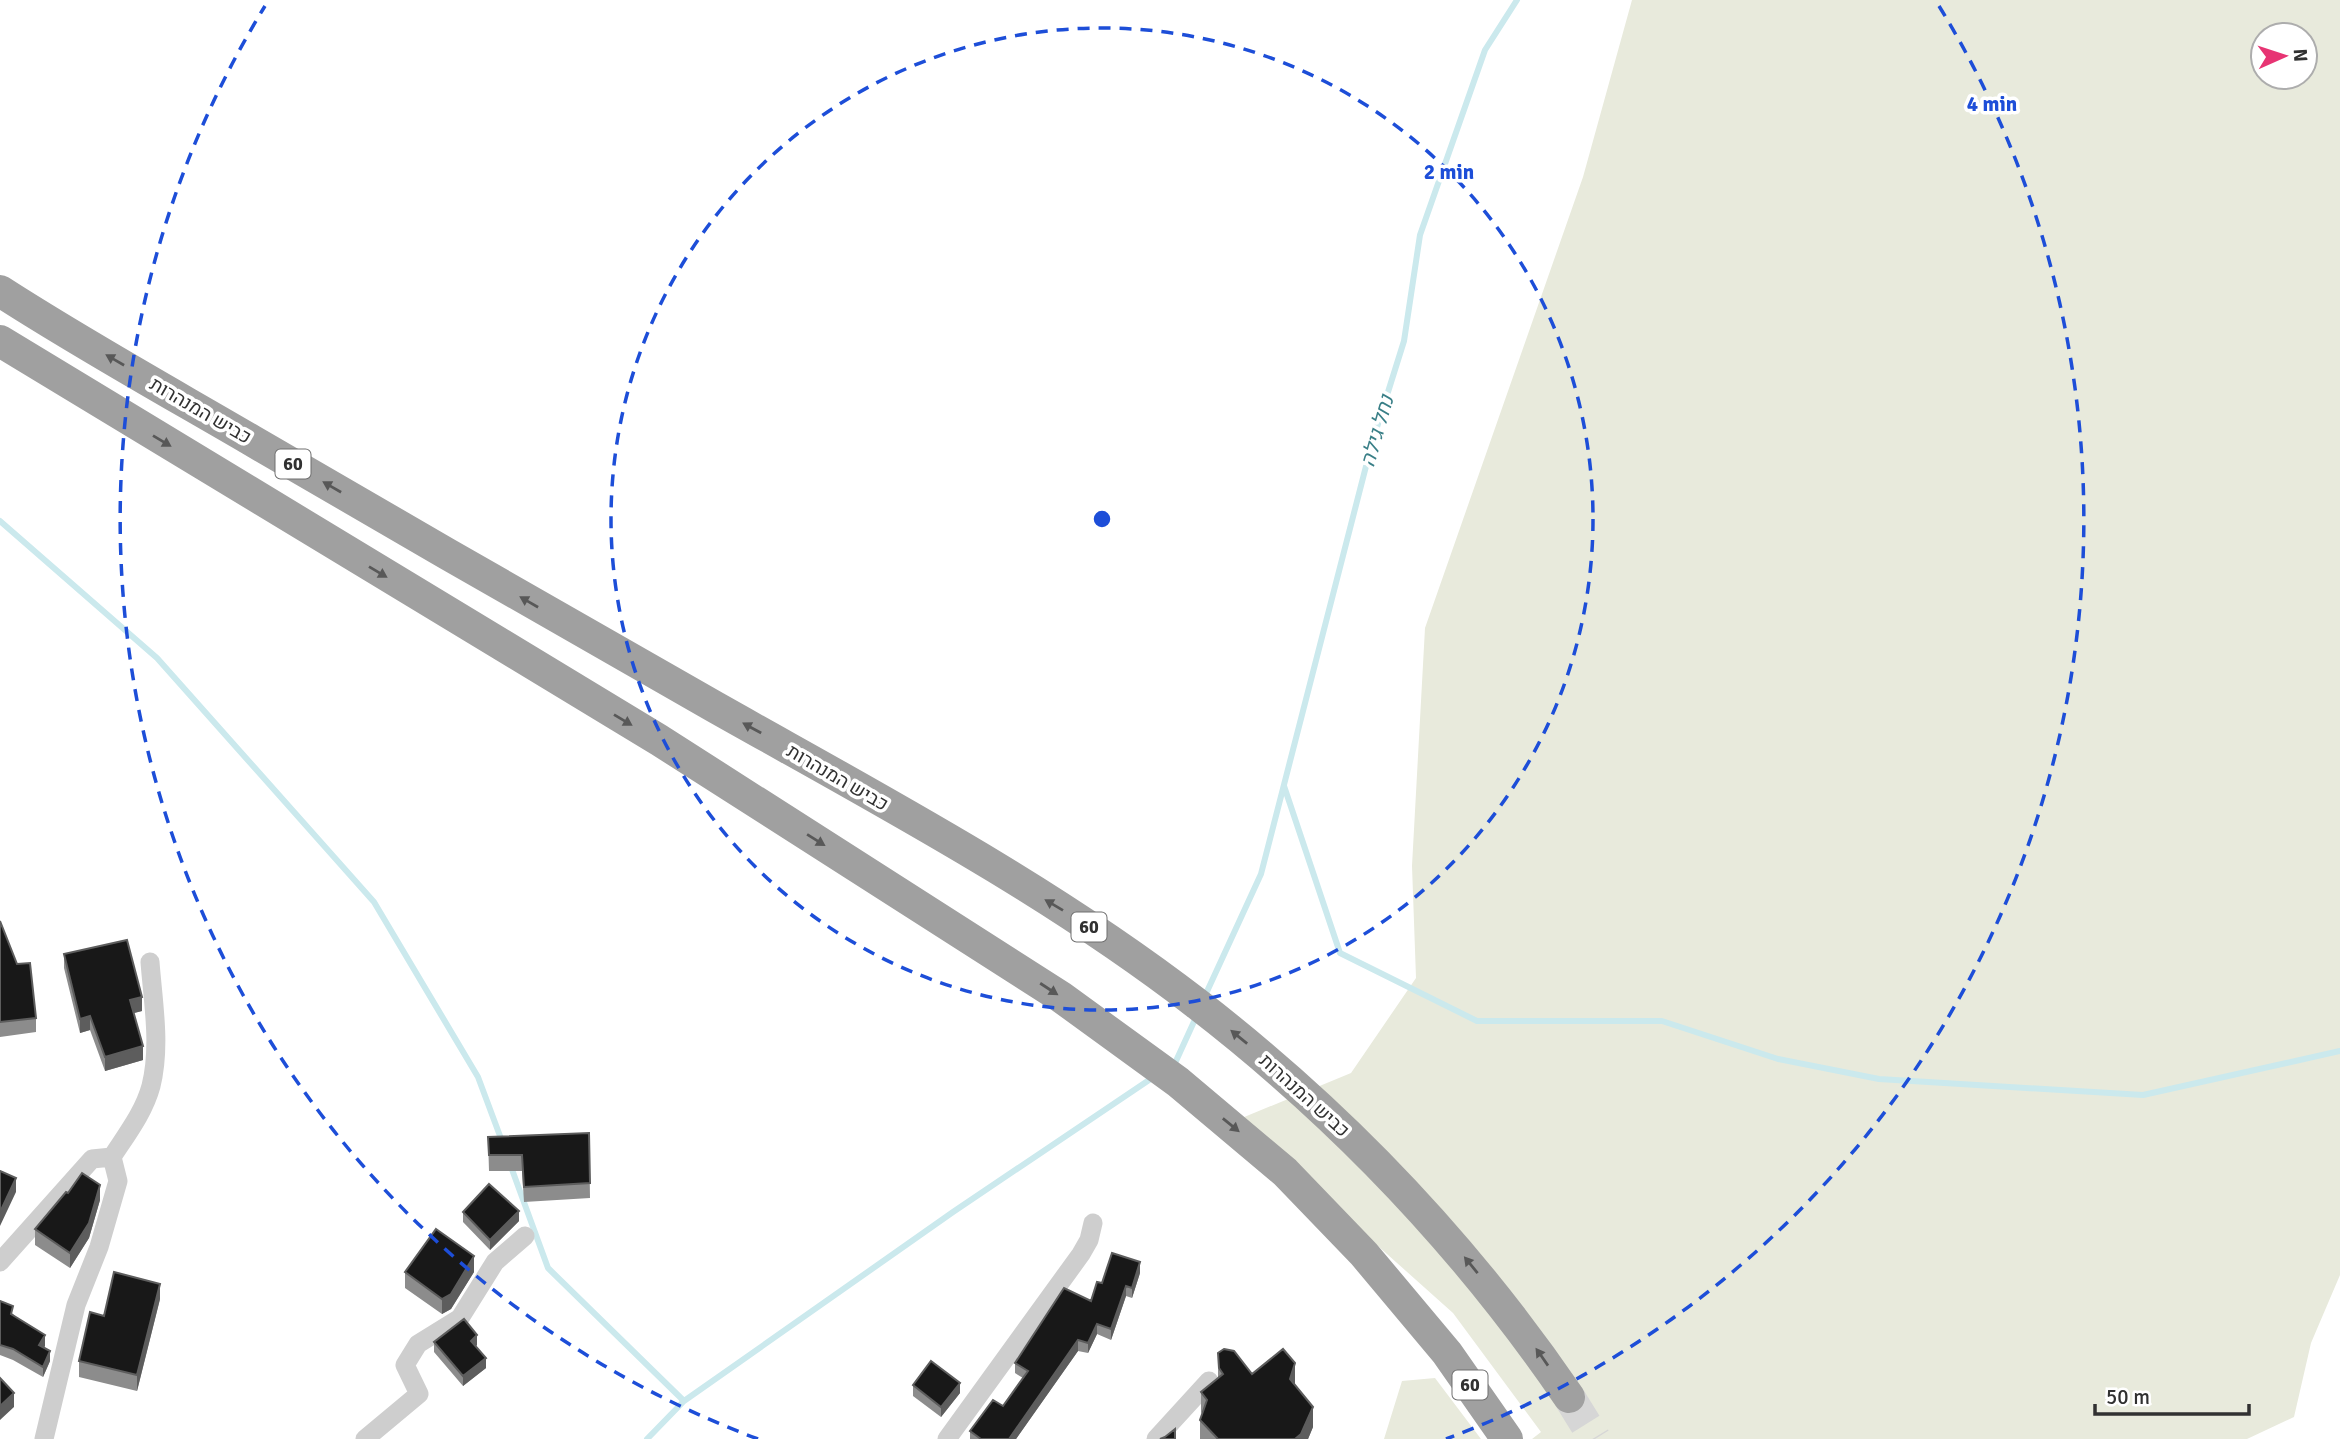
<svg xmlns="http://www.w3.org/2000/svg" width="2340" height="1439" font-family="Signika,Heebo,sans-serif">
  <rect width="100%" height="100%" fill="#fff"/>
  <path fill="#e8eadc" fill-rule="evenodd" d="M 1632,0 L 2340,0 L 2340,1275 L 2311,1343 L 2294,1417 L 2247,1439 L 1532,1439 L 1541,1432 L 1453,1313 L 1237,1120 L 1351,1073 L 1416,978 L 1412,866 L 1425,628 L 1583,177 ZM 2263,35 L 2305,35 L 2305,77 L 2263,77 Z
    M 1435,1378 L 1481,1439 L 1384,1439 L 1402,1381 Z"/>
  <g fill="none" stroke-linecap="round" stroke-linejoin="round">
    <path stroke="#cbe9ed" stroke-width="6" d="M 0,521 L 157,658 L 374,902 L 478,1077 L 503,1144
      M 1284,786 L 1340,953 L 1477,1021 L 1662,1021 L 1778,1059 L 1879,1079 L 2143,1095 L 2340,1051
      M 1204,998 L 1261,874 L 1372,443 L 1404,341 L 1420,235 L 1485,50 L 1517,0
      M 1169,1066 L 1176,1061 L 1197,1015
      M 510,1164 L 548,1268 L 684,1401
      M 647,1439 L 684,1401 L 953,1212 L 1155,1076"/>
    <path stroke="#d6d6d6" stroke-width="32" stroke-dasharray="32 16" stroke-linecap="butt" d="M 1569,1397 L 1595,1439"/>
    <path stroke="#cecece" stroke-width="19" d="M 0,1262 L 92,1159 L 112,1157 C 127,1134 144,1112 151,1086 C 161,1046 153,1002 150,962
      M 44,1439 L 76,1305 L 99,1247 L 118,1181 L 112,1157
      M 365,1439 L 419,1394 L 405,1365 L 418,1344 L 460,1318 L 495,1262 L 525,1236
      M 947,1439 L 1081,1254 L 1089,1240 L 1093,1223
      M 1156,1439 L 1209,1381"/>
    <path stroke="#a0a0a0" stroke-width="32" d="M 0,291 C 82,344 167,391 251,440 C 405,530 560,619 715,707 C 878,799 1047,888 1196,1003 C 1340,1114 1466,1246 1569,1397
      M 0,341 L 659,740 L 1061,997 L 1178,1082 L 1285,1172 L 1364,1254 L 1447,1353 L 1507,1439"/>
  </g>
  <path fill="#8c8c8c" d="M 0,921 L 36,1018 L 36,1032 L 0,1037 Z
    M 64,954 L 142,1011 L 134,1013 L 143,1060 L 105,1071 L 90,1030 L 80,1033 L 64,968 Z
    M 589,1133 L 590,1198 L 524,1202 L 522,1171 L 489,1171 L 488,1137 Z
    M 68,1193 L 100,1200 L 89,1238 L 70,1268 L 35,1245 L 35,1229 Z
    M 463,1212 L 519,1221 L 490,1250 L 463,1222 Z
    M 405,1272 L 474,1272 L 451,1309 L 442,1314 L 405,1288 Z
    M 1140,1273 L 1132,1298 L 1126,1296 L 1111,1340 L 1097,1334 L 1088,1353 L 1078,1351 L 1016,1439 L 970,1439 L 970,1431 L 1003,1406 L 1023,1378 L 1015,1373 L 1015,1363 L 1091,1301 L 1102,1283 Z
    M 160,1299 L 137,1391 L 79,1377 L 79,1361 L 104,1316 Z
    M 0,1301 L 45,1346 L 43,1348 L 50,1361 L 43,1377 L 13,1360 L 0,1355 Z
    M 434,1342 L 477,1345 L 476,1346 L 486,1368 L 463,1386 L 434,1352 Z
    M 1218,1353 L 1252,1374 L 1295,1384 L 1295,1385 L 1313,1427 L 1308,1439 L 1200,1439 L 1200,1420 L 1202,1414 L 1201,1412 L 1201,1392 L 1218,1378 Z
    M 913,1385 L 960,1393 L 941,1417 L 913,1396 Z"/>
  <path fill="#5d5d5d" d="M 142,997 L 142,1011 L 130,1014 L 130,1000 Z
    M 90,1016 L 90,1030 L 80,1033 L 80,1019 Z
    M 143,1046 L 143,1060 L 105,1071 L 105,1057 Z
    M 16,1178 L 16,1192 L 0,1226 L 0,1212 Z
    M 100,1185 L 100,1200 L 89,1238 L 70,1268 L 70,1253 Z
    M 519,1211 L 519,1221 L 490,1250 L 490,1240 Z
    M 474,1256 L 474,1272 L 451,1309 L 442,1314 L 442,1299 Z
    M 1140,1262 L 1140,1273 L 1132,1298 L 1132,1288 Z
    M 160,1284 L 160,1299 L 137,1391 L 137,1375 Z
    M 1126,1286 L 1126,1296 L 1111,1340 L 1111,1329 Z
    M 1097,1324 L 1097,1334 L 1088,1353 L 1088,1343 Z
    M 45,1335 L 45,1346 L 39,1355 L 39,1345 Z
    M 477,1335 L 477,1345 L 471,1351 L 471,1341 Z
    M 1078,1340 L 1078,1351 L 1016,1439 L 1009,1439 Z
    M 50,1351 L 50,1361 L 43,1377 L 43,1367 Z
    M 486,1358 L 486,1368 L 463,1386 L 463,1376 Z
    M 1295,1363 L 1295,1384 L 1290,1400 L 1290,1379 Z
    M 960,1383 L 960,1393 L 941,1417 L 941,1407 Z
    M 14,1393 L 14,1407 L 0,1420 L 0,1406 Z
    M 1313,1407 L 1313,1427 L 1308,1439 L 1295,1439 Z"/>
  <path fill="#181818" stroke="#5d5d5d" stroke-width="2" d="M 0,921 L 17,964 L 30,963 L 36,1018 L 0,1022 Z
    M 127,940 L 142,997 L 130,1000 L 143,1046 L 105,1057 L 90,1016 L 80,1019 L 64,954 Z
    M 589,1133 L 590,1183 L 524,1187 L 522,1155 L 489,1155 L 488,1137 Z
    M 0,1171 L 16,1178 L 0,1212 Z
    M 82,1173 L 100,1185 L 89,1223 L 70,1253 L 35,1229 L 66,1192 L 68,1193 Z
    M 489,1184 L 519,1211 L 490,1240 L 463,1212 Z
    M 436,1229 L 474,1256 L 451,1294 L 442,1299 L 405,1272 Z
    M 1112,1253 L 1140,1262 L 1132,1288 L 1126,1286 L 1111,1329 L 1097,1324 L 1088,1343 L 1078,1340 L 1009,1439 L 981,1439 L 970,1431 L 993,1400 L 1003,1406 L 1028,1371 L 1015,1363 L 1064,1288 L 1091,1301 L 1097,1282 L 1102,1283 Z
    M 114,1272 L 160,1284 L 137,1375 L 79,1361 L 90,1312 L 104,1316 Z
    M 0,1301 L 13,1306 L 11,1314 L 45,1335 L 39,1345 L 50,1351 L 43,1367 L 13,1349 L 0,1345 Z
    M 464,1319 L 477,1335 L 471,1341 L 486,1358 L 463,1376 L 434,1342 Z
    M 1224,1349 L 1234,1351 L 1252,1374 L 1283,1349 L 1295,1363 L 1290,1379 L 1313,1407 L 1301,1434 L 1295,1439 L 1218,1439 L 1200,1420 L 1207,1400 L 1201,1392 L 1223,1374 L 1219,1368 L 1218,1353 Z
    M 931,1361 L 960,1383 L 941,1407 L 913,1385 Z
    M 0,1378 L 14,1393 L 0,1406 Z
    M 1175,1429 L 1175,1439 L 1160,1439 L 1165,1437 Z"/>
  <defs><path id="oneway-solid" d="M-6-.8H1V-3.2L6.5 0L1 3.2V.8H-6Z" transform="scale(1.75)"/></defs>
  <g fill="#585858">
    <use href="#oneway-solid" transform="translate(115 360) rotate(-150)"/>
    <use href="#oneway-solid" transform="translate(162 441) rotate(31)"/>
    <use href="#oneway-solid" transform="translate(332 487) rotate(-150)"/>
    <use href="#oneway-solid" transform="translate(378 572) rotate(31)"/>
    <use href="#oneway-solid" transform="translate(529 602) rotate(-150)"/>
    <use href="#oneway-solid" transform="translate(623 720) rotate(31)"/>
    <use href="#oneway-solid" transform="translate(752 728) rotate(-151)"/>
    <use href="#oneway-solid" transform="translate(816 840) rotate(32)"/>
    <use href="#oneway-solid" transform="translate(1054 905) rotate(-149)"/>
    <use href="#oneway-solid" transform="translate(1049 989) rotate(33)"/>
    <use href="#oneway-solid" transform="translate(1239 1037) rotate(-141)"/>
    <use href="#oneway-solid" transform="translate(1231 1125) rotate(39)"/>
    <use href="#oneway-solid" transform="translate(1471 1265) rotate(-129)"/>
    <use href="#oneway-solid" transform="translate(1542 1357) rotate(-125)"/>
  </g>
  <g fill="none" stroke="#1d4ed8" stroke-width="3.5" stroke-dasharray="12 9">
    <circle cx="1102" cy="519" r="491"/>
    <path d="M758 1439A982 982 0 0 1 265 6M1939 6A982 982 0 0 1 1446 1439"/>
  </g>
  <g text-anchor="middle" stroke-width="7" stroke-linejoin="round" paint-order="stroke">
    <g fill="#fff" stroke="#6f6f6f" stroke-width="2">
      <rect x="275.5" y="449.5" width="35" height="29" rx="5"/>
      <rect x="1071.5" y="912.5" width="35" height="29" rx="5"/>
      <rect x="1452.5" y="1370.5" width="35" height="29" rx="5"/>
    </g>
    <g font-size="18" font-weight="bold" fill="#313131">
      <text x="293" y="470">60</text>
      <text x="1089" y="933">60</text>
      <text x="1470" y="1391">60</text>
    </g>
    <g font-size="19" fill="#313131" stroke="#fff">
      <text transform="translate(201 410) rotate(30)" y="7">כביש המנהרות</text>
      <text transform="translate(838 777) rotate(30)" y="7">כביש המנהרות</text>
      <text transform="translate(1305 1095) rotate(42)" y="7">כביש המנהרות</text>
    </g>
    <g font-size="21" font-style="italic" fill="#397f87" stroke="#fff">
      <text transform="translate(1377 431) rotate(-74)" y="7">נחל גילה</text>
    </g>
  </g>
  <circle cx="1102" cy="519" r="10" fill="#1d4ed8" stroke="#fff" stroke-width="3.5"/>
  <g font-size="21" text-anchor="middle" font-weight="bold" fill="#1d4ed8" stroke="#fff" stroke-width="7" stroke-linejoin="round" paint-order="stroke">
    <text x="1992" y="111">4 min</text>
    <text x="1449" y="179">2 min</text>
  </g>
  <g transform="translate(2284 56) rotate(87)"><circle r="33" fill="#ffffff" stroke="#adadad" stroke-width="2"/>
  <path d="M0-5L12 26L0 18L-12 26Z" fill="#e73473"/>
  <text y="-10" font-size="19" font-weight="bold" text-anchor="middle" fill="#313131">N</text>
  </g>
  <path d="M2095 1404v10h154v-10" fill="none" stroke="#313131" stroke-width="3.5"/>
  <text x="2106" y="1404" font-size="21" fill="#313131" stroke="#ffffff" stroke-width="5" paint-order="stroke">50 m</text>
</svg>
